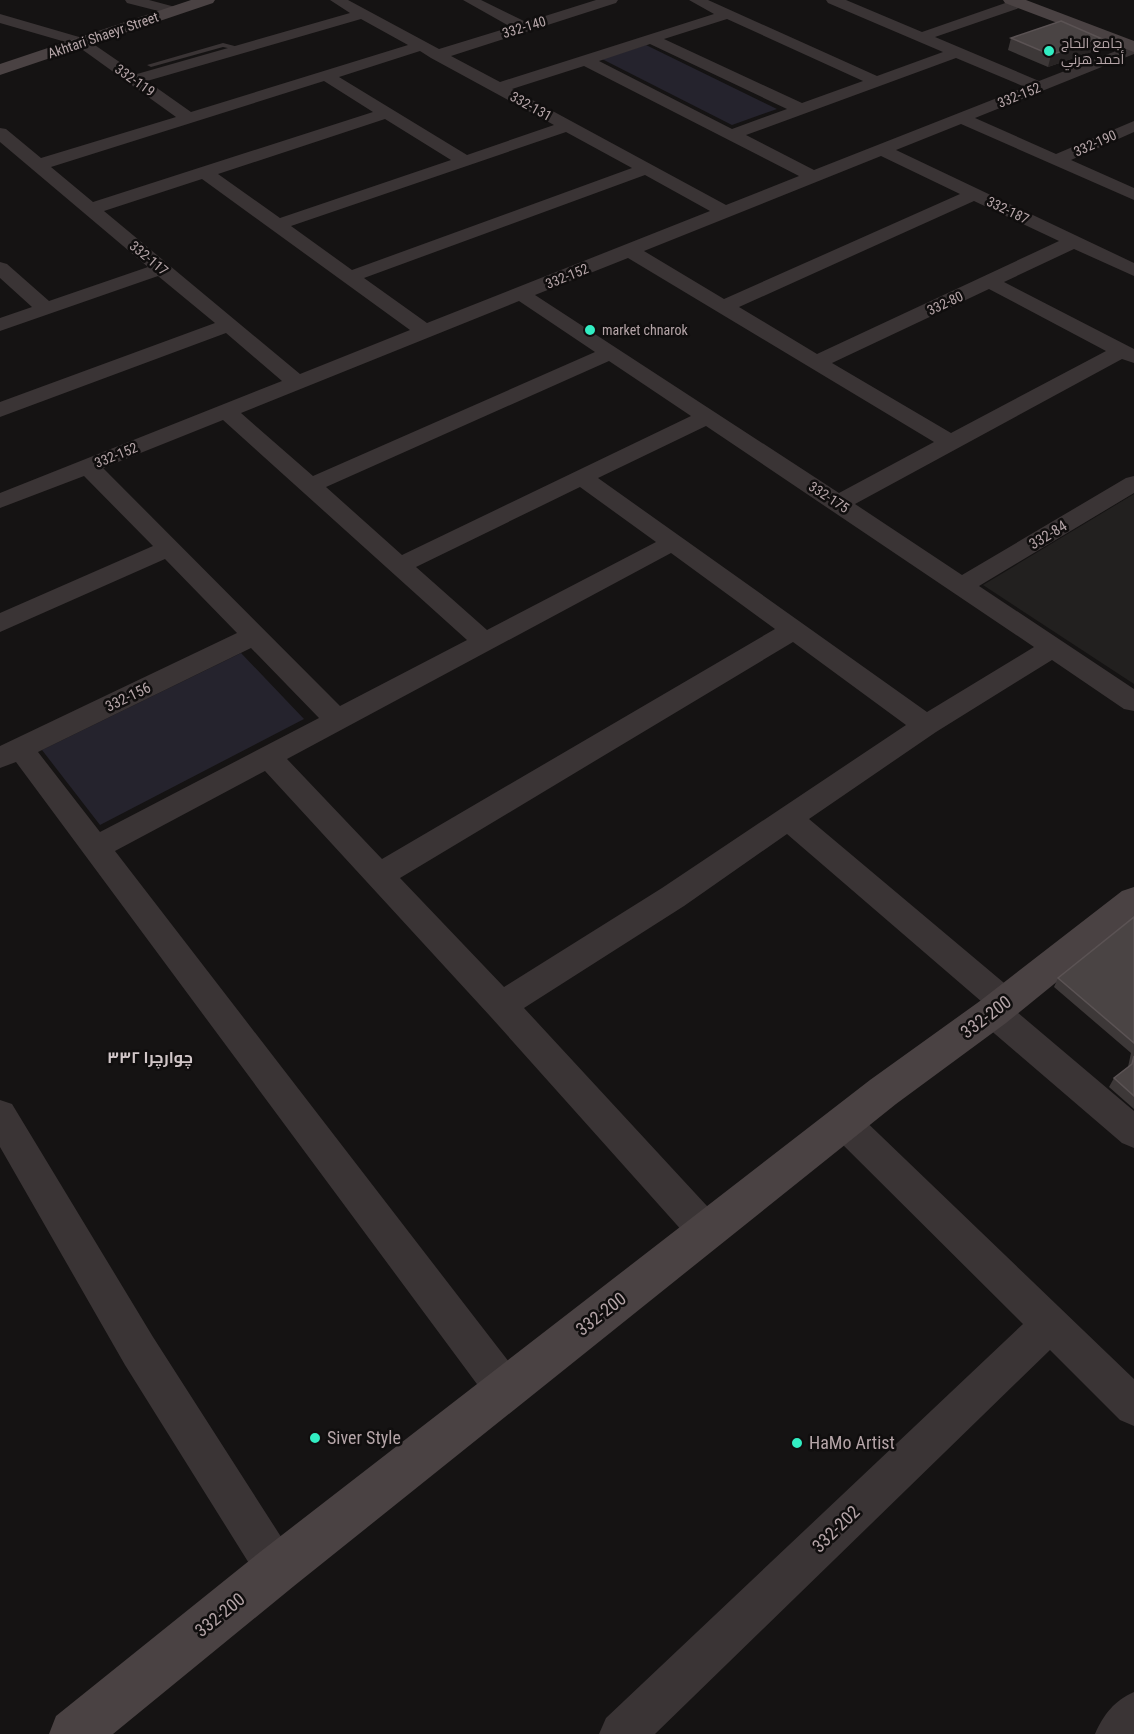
<svg xmlns="http://www.w3.org/2000/svg" width="1134" height="1734" font-family="'Roboto Condensed',Cairo,sans-serif">
  <rect width="100%" height="100%" fill="#151313"/>
  <path fill="#22201f" d="M 1134,494 L 1134,684 L 983,585 Z"/>
  <path fill="#25232d" d="M 646,45 L 777,109 L 732,125 L 602,59 Z
    M 241,653 L 304,719 L 100,825 L 42,750 Z"/>
  <g fill="none" stroke-linecap="round" stroke-linejoin="round">
    <path fill="#3a3435" fill-rule="evenodd" d="M 223,43 L 246,49 L 242,51 L 223,47 L 151,67 L 147,65 Z"/>
    <path fill="#3a3435" fill-rule="evenodd" d="M 125,0 L 149,0 L 179,8 L 181,11 L 174,15 L 127,3 Z
      M 330,0 L 348,0 L 439,49 L 511,27 L 463,0 L 481,0 L 526,22 L 596,0 L 618,0 L 616,3 L 451,56 L 500,82 L 714,14 L 689,0 L 708,0 L 877,76 L 943,52 L 828,3 L 826,0 L 846,0 L 922,32 L 1014,0 L 1025,0 L 1027,3 L 1025,6 L 935,37 L 1039,81 L 1134,44 L 1134,54 L 975,118 L 1056,154 L 1134,121 L 1134,132 L 1071,160 L 1134,188 L 1134,200 L 961,124 L 896,150 L 1134,263 L 1134,276 L 1074,249 L 1004,282 L 1134,349 L 1134,363 L 1122,359 L 855,504 L 962,575 L 1126,478 L 1134,476 L 1134,493 L 979,586 L 1134,689 L 1134,711 L 1124,709 L 1052,660 L 936,732 L 809,819 L 1016,993 L 1021,1003 L 1017,1012 L 1134,1111 L 1134,1148 L 1122,1143 L 981,1022 L 977,1012 L 982,1002 L 787,834 L 684,906 L 524,1008 L 719,1219 L 724,1231 L 719,1243 L 706,1248 L 693,1243 L 490,1016 L 265,771 L 115,851 L 519,1375 L 525,1389 L 519,1403 L 505,1409 L 491,1403 L 16,762 L 0,768 L 0,746 L 237,633 L 165,559 L 0,632 L 0,613 L 153,546 L 84,476 L 0,508 L 0,493 L 282,381 L 226,333 L 0,417 L 0,402 L 215,323 L 158,276 L 0,331 L 0,318 L 32,307 L 0,278 L 0,262 L 7,264 L 49,301 L 148,267 L 0,142 L 0,128 L 6,129 L 41,158 L 176,117 L 76,45 L 0,23 L 0,14 L 86,39 L 137,74 L 350,13 ZM 361,19 L 408,45 L 191,112 L 147,81 ZM 727,19 L 863,81 L 802,103 L 664,39 ZM 650,44 L 787,109 L 732,129 L 599,61 ZM 420,51 L 431,58 L 554,125 L 467,155 L 339,77 ZM 956,58 L 1025,87 L 814,170 L 746,135 ZM 584,66 L 799,176 L 726,205 L 512,89 ZM 324,81 L 373,112 L 93,202 L 51,167 ZM 385,119 L 451,160 L 280,218 L 218,174 ZM 566,132 L 632,168 L 352,270 L 291,226 ZM 881,156 L 960,194 L 724,299 L 644,251 ZM 645,175 L 710,211 L 427,323 L 364,278 ZM 202,179 L 410,330 L 300,374 L 104,211 ZM 974,201 L 1059,241 L 817,354 L 739,307 ZM 628,258 L 934,442 L 839,493 L 535,295 ZM 989,289 L 1106,351 L 951,433 L 832,363 ZM 519,301 L 595,352 L 313,476 L 241,413 ZM 609,361 L 691,416 L 402,555 L 326,487 ZM 223,420 L 467,640 L 340,706 L 103,468 ZM 706,426 L 1034,647 L 927,712 L 598,478 ZM 580,487 L 656,542 L 487,630 L 416,567 ZM 671,553 L 775,629 L 382,859 L 287,759 ZM 793,642 L 906,725 L 662,888 L 504,987 L 400,878 ZM 251,648 L 319,718 L 100,832 L 38,752 Z
      M 0,1100 L 12,1104 L 153,1337 L 292,1554 L 298,1569 L 292,1584 L 277,1590 L 262,1584 L 125,1365 L 0,1147 Z
      M 844,1108 L 856,1112 L 1134,1379 L 1134,1426 L 1120,1420 L 1050,1350 L 655,1734 L 599,1734 L 606,1718 L 1023,1324 L 832,1134 L 827,1123 L 832,1112 Z
      M 1134,1692 L 1134,1734 L 1095,1734 C 1104,1714 1114,1701 1134,1692 Z"/>
    <path fill="#4a4243" fill-rule="evenodd" d="M 191,0 L 215,0 L 213,3 L 0,75 L 0,64 Z
      M 1003,0 L 1026,0 L 1134,41 L 1134,52 L 1005,3 Z
      M 1134,887 L 1134,919 L 1006,1023 L 896,1104 L 294,1586 L 113,1734 L 49,1734 L 56,1716 L 260,1552 L 870,1080 L 980,1001 L 1122,891 Z"/>
  </g>
  <path fill="#3d3838" d="M 1011,38 L 1100,38 L 1097,50 L 1048,67 L 1008,50 Z
    M 1134,917 L 1134,1109 L 1109,1087 L 1114,1078 L 1128,1067 L 1131,1053 L 1054,987 L 1058,978 Z"/>
  <path fill="#282424" d="M 1100,38 L 1097,50 L 1048,67 L 1051,55 Z"/>
  <path fill="#4a4444" stroke="#5b5354" stroke-width="1.5" d="M 1061,21 L 1100,38 L 1051,55 L 1011,38 Z
    M 1134,917 L 1134,1043 L 1058,978 Z
    M 1134,1056 L 1134,1096 L 1114,1078 L 1132,1064 Z"/>
  <g fill="#32eec3" stroke="#100e0e" stroke-width="2">
    <circle cx="1049" cy="51" r="6"/>
    <circle cx="590" cy="330" r="6"/>
    <circle cx="315" cy="1438" r="6"/>
    <circle cx="797" cy="1443" r="6"/>
  </g>
  <g text-anchor="middle" stroke-width="5" stroke-linejoin="round" paint-order="stroke">
    <g font-size="14" fill="#b5a5a8" stroke="#100e0e">
      <text transform="translate(524 27) rotate(-17)" y="5">332-140</text>
      <text transform="translate(103 35) rotate(-19)" y="5">Akhtari Shaeyr Street</text>
      <text transform="translate(135 80) rotate(35)" y="5">332-119</text>
      <text transform="translate(1019 95) rotate(-22)" y="5">332-152</text>
      <text transform="translate(531 106) rotate(29)" y="5">332-131</text>
      <text transform="translate(1095 143) rotate(-24)" y="5">332-190</text>
      <text transform="translate(1008 210) rotate(26)" y="5">332-187</text>
      <text transform="translate(149 258) rotate(40)" y="5">332-117</text>
      <text transform="translate(567 276) rotate(-22)" y="5">332-152</text>
      <text transform="translate(945 303) rotate(-25)" y="5">332-80</text>
      <text transform="translate(116 455) rotate(-22)" y="5">332-152</text>
      <text transform="translate(829 497) rotate(33)" y="5">332-175</text>
    </g>
    <g font-size="14" fill="#b5a5a8" stroke="#100e0e" text-anchor="start">
      <text x="1061" y="48">جامع الحاج<tspan x="1061" dy="16">أحمد هرني</tspan></text>
      <text x="602" y="335">market chnarok</text>
    </g>
    <g font-size="15" fill="#b5a5a8" stroke="#100e0e">
      <text transform="translate(1048 535) rotate(-31)" y="5">332-84</text>
      <text transform="translate(128 697) rotate(-26)" y="5">332-156</text>
    </g>
    <g font-size="16" font-weight="bold" fill="#d1c6c8" stroke="#100e0e">
      <text x="150" y="1063">چوارچرا ٣٣٢</text>
    </g>
    <g font-size="18" fill="#b5a5a8" stroke="#100e0e">
      <text transform="translate(986 1017) rotate(-37)" y="6">332-200</text>
      <text transform="translate(601 1314) rotate(-38)" y="6">332-200</text>
      <text transform="translate(836 1529) rotate(-44)" y="6">332-202</text>
      <text transform="translate(220 1615) rotate(-39)" y="6">332-200</text>
    </g>
    <g font-size="18" fill="#b5a5a8" stroke="#100e0e" text-anchor="start">
      <text x="327" y="1444">Siver Style</text>
      <text x="809" y="1449">HaMo Artist</text>
    </g>
  </g>
</svg>
